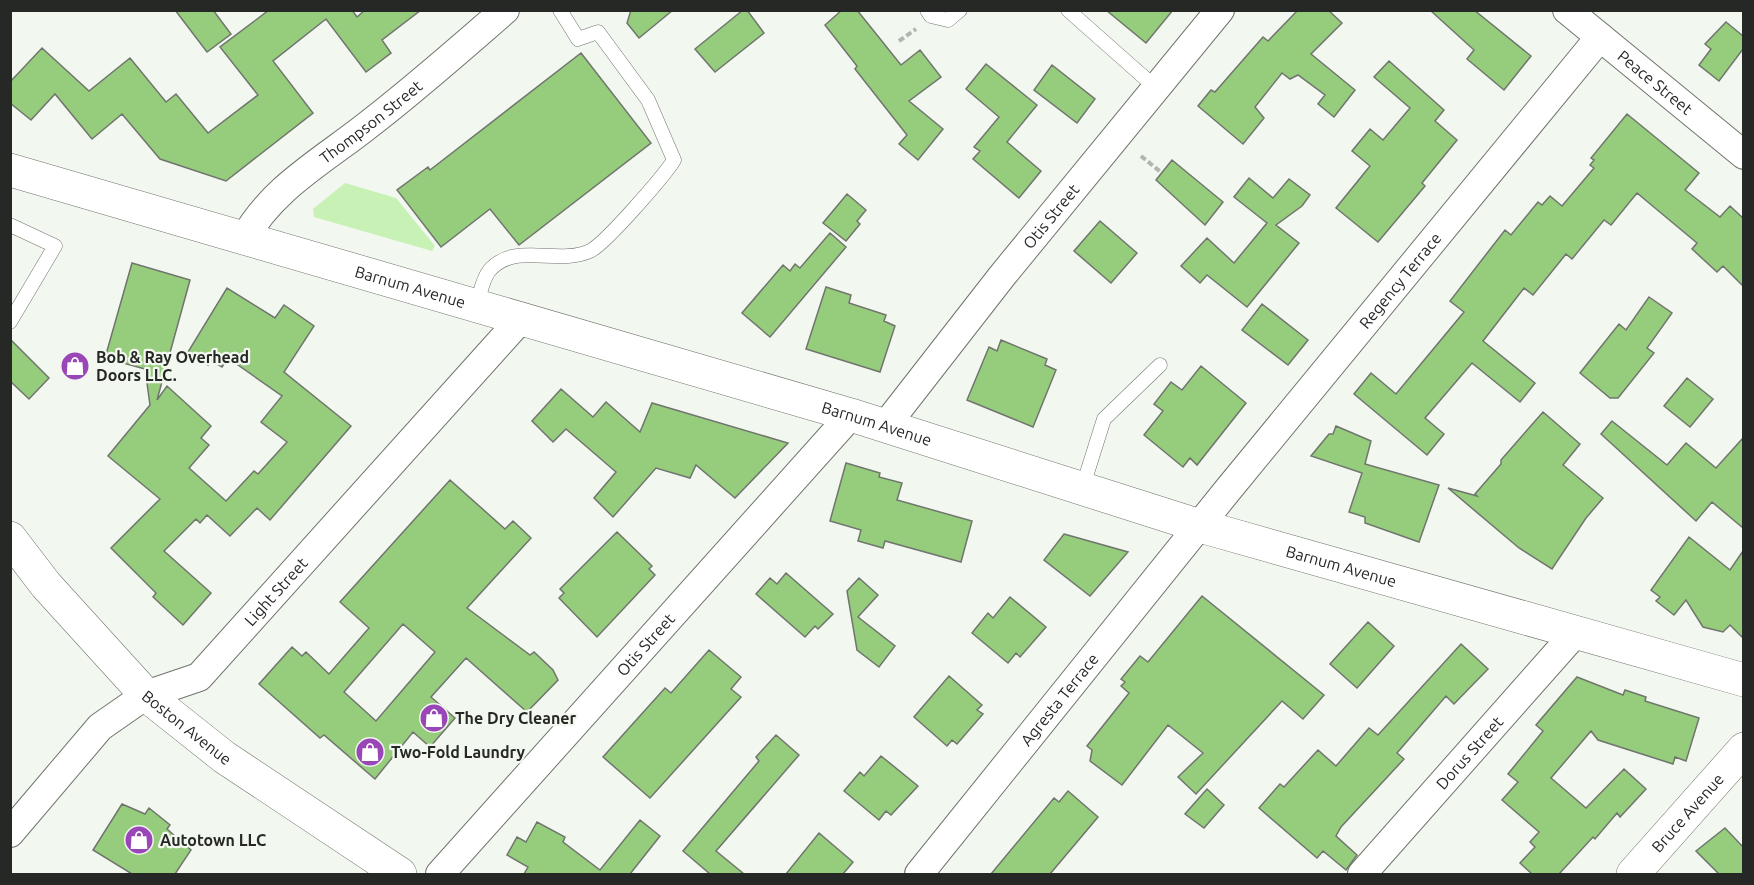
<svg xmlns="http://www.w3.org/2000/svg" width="1754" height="885" font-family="Ubuntu,sans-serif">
  <rect width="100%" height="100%" fill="#f2f7ef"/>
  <path fill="#c8f1b6" d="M 345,183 L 396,198 L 435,246 L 432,251 L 314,217 L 313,209 Z"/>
  <path fill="#96cd7c" stroke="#70756e" stroke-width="1.5" fill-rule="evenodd" d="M 175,10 L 213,10 L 231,34 L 207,52 Z
    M 269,10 L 352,10 L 357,17 L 365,10 L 421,10 L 382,40 L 391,53 L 366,72 L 326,19 L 273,61 L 313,113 L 226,181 L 160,159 L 122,114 L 92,139 L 55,94 L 31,120 L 10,103 L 10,82 L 42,48 L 89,91 L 130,58 L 166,102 L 176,94 L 208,133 L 258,95 L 220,47 Z
    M 631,10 L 673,10 L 639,38 L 627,23 Z
    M 743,10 L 747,10 L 764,33 L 715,72 L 695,49 Z
    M 842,10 L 857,10 L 901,65 L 920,50 L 941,77 L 909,101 L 943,129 L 918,160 L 899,144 L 907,135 L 855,69 L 857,66 L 825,25 Z
    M 1106,10 L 1173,10 L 1146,43 Z
    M 1298,10 L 1328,10 L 1342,23 L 1311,54 L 1355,90 L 1334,117 L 1318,104 L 1325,95 L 1298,75 L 1290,79 L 1282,73 L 1255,107 L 1264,118 L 1243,144 L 1198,106 L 1211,90 L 1215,92 L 1263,37 L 1268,41 Z
    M 1430,10 L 1474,10 L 1531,56 L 1504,90 L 1467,59 L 1474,50 Z
    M 1726,22 L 1743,36 L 1743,49 L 1719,81 L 1699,65 L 1711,49 L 1705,44 Z
    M 581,53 L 651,143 L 519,245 L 490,209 L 441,247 L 397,190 L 428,167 L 430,170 Z
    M 1389,61 L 1444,110 L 1435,121 L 1457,140 L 1422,183 L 1425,186 L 1378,242 L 1336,208 L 1370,166 L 1352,151 L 1370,129 L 1383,140 L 1410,108 L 1374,77 Z
    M 986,64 L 1037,105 L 1007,142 L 1041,171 L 1019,198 L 973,159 L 980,151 L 974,147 L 999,117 L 966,89 Z
    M 1052,65 L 1095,99 L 1077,123 L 1034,90 Z
    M 1627,114 L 1699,173 L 1685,190 L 1720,217 L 1730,206 L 1743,218 L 1743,286 L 1723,266 L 1717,272 L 1692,249 L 1697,243 L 1637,193 L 1611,225 L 1604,220 L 1572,259 L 1566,254 L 1533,295 L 1524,288 L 1483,341 L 1535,383 L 1520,402 L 1472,363 L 1425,418 L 1444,434 L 1427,455 L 1354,394 L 1371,373 L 1396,394 L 1464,312 L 1450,301 L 1505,230 L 1511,235 L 1538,202 L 1542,205 L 1550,196 L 1562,206 L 1594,168 L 1590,165 L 1594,160 L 1591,158 Z
    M 1172,160 L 1223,202 L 1205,225 L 1156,180 Z
    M 1249,178 L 1273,198 L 1289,179 L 1310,195 L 1302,206 L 1276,225 L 1299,243 L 1247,307 L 1207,275 L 1200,283 L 1181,266 L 1207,238 L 1234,263 L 1267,223 L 1234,197 Z
    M 847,194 L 866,210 L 857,221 L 860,224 L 846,241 L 823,223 Z
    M 1100,221 L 1137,253 L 1111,283 L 1074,251 Z
    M 830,233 L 846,247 L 770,337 L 742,313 L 783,265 L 790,271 L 795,264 L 800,268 Z
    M 132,263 L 190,280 L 157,400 L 167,386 L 211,426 L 201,438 L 209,445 L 189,468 L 226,501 L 254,471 L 258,474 L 287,442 L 261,422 L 282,396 L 228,358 L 222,367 L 210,360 L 208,365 L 188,352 L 227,288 L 275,318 L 284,305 L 314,326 L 284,372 L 351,426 L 270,520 L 257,508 L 230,536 L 207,515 L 200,523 L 196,519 L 164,551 L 211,593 L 183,625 L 153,597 L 156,593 L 111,548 L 160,499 L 108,456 L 150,405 L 145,369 L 105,358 Z
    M 826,287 L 851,295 L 849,303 L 886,315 L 884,321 L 895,326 L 880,372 L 806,349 Z
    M 1649,297 L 1672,313 L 1647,348 L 1654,353 L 1618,398 L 1610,398 L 1580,373 L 1619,324 L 1626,330 Z
    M 1262,304 L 1308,340 L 1288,365 L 1242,330 Z
    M 10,339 L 49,378 L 29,399 L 10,381 Z
    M 1001,340 L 1047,359 L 1045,365 L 1056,370 L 1033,427 L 967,400 L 989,347 L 997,351 Z
    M 1201,366 L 1246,403 L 1197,465 L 1190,458 L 1183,467 L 1144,435 L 1163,411 L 1154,404 L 1171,382 L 1182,390 Z
    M 1687,378 L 1713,399 L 1690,427 L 1664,406 Z
    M 561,389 L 593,417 L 606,402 L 640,432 L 652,403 L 788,443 L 735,498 L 696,465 L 690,478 L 656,468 L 613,517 L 594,498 L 616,472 L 566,429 L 553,442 L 532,421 Z
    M 1543,412 L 1580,444 L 1563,465 L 1603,498 L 1586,518 L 1552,569 L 1519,548 L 1448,488 L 1477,496 L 1475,494 L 1501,464 L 1501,460 Z
    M 1612,421 L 1667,465 L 1686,443 L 1716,468 L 1743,438 L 1743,528 L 1712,502 L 1696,521 L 1601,434 Z
    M 1336,426 L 1371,441 L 1365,464 L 1439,485 L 1419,542 L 1365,523 L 1365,517 L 1349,512 L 1362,473 L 1311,456 L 1329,434 L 1333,434 Z
    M 846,463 L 880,473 L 879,477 L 902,483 L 897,500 L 972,521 L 961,562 L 885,541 L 883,548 L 858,541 L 861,530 L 830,521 Z
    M 450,480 L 505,529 L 513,521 L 531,538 L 467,608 L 530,655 L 534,652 L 553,670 L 558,680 L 527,712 L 466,658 L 431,697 L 455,718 L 430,747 L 413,732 L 375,779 L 324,735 L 320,738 L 259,684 L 292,647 L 302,656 L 306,652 L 329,674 L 369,628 L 340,602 ZM 403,624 L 435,652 L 376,721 L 344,692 Z
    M 617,532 L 652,566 L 649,569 L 655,575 L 597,637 L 559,598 L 564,593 L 560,589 Z
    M 1064,534 L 1128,552 L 1090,596 L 1044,560 Z
    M 1689,537 L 1730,570 L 1743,551 L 1743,638 L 1730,625 L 1723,632 L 1703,627 L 1686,600 L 1674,615 L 1656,601 L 1660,597 L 1651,590 Z
    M 786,573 L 833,614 L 818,629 L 815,626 L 805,637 L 756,594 L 770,578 L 777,584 Z
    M 859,578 L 878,595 L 858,617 L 895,646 L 879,667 L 857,650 L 847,591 Z
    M 1202,596 L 1324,695 L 1303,719 L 1282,701 L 1196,794 L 1178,777 L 1203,753 L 1168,725 L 1122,785 L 1090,761 L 1092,750 L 1087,746 L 1129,693 L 1121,686 L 1125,682 L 1121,679 L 1140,656 L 1148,662 Z
    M 1010,597 L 1046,627 L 1020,657 L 1016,653 L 1008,663 L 972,633 L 988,613 L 993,618 Z
    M 1368,622 L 1394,646 L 1357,688 L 1330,664 Z
    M 1461,644 L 1488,669 L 1454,704 L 1446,696 L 1397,753 L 1404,759 L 1341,827 L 1336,836 L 1357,855 L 1346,870 L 1323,851 L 1317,858 L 1259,808 L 1280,784 L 1284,787 L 1318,750 L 1336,766 L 1369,728 L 1378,735 Z
    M 709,650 L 741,677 L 731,689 L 741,697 L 650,798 L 603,757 L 665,688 L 671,693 Z
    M 949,676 L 982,705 L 977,710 L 983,714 L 957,744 L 952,740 L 947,746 L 914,717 Z
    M 1577,677 L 1623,695 L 1625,690 L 1646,697 L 1645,701 L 1699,718 L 1686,761 L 1675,757 L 1673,764 L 1598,740 L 1591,731 L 1551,778 L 1586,808 L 1624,769 L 1646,789 L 1620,817 L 1617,813 L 1595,839 L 1593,837 L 1559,874 L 1532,874 L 1520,863 L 1535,847 L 1530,842 L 1539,832 L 1502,800 L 1518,782 L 1508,774 L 1543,731 L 1536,725 Z
    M 776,735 L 799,755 L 716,851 L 744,874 L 710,874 L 683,851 L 759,761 L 756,757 Z
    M 881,756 L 918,786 L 891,815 L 886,811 L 879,820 L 844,791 L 860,772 L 864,776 Z
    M 1207,789 L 1224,805 L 1204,828 L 1185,814 Z
    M 1068,791 L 1098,817 L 1050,874 L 991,874 L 1054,798 L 1059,802 Z
    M 122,804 L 145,814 L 149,808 L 170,825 L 167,829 L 191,850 L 175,874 L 132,874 L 93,850 Z
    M 640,820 L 660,836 L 630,874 L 524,874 L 528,867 L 507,855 L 517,837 L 526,842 L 537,822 L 565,837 L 563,842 L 600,870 Z
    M 1725,828 L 1743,847 L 1743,874 L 1719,874 L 1696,851 Z
    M 819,833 L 853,862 L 843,874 L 786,874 Z"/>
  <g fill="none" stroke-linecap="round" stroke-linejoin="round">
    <g stroke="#70756e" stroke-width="15">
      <path id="lane" d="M 927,10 L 931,16 L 948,20 L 960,10
        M 1068,10 L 1155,87
        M 10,225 L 55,246 L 10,322
        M 476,306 C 480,296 482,280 489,271 C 514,241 557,266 590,251 C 605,244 664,176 674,160 L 648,100 L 598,32 L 578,39 L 560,10
        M 1082,489 L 1104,419 L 1160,365"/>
    </g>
    <g stroke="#70756e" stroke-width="30">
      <g id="street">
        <path id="s1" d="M 1567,10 L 1744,155"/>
        <path id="s2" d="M 244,239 C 272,188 324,160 368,125 C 415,89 460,49 505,10"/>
        <path id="s3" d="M 886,425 L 1002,276 L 1220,10"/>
        <path id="s4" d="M 10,833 L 100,727 L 146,695 L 199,677 L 520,320"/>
        <path id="s5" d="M 440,874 L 851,415"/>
        <path id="s6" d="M 919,874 L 1227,491 L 1600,37"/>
        <path id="s7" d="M 1362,874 L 1577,631"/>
      </g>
    </g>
    <g stroke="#70756e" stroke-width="34">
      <g id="secondary">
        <path id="s8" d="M 10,170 L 851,415 L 1200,526 L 1744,680"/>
        <path id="s9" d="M 1633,874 L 1744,749"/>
      </g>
    </g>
    <g stroke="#70756e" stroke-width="34">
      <g id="primary">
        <path id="s10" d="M 10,538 L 46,585 L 146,695 L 224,757 L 400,874"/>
      </g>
    </g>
    <path stroke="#b2b6b0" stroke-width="4" stroke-dasharray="6 3" stroke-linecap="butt" d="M 899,41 L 916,29
      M 1141,156 L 1162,173"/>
    <use href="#lane" stroke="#fff" stroke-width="14"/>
    <use href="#street" stroke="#fff" stroke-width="28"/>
    <use href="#secondary" stroke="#fff" stroke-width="33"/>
    <use href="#primary" stroke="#fff" stroke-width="33"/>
  </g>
  <defs>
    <g id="shop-disc" transform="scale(1.5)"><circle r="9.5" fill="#9947b6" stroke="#f2f7ef"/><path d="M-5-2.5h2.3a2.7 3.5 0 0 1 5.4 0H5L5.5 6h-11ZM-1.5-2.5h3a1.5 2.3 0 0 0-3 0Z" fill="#fff"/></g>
  </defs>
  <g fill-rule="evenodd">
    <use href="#shop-disc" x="75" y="366"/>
    <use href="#shop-disc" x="434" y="718"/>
    <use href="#shop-disc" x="370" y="752"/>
    <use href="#shop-disc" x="139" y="840"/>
  </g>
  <g text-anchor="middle" stroke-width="4.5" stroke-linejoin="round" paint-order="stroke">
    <g font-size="16" fill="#262825" stroke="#f2f7ef">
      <text dy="6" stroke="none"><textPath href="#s1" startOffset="114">Peace Street</textPath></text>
      <text dy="6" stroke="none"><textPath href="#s2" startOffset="174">Thompson Street</textPath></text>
      <text dy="6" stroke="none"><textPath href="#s3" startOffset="266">Otis Street</textPath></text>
      <text dy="6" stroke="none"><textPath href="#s6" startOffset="764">Regency Terrace</textPath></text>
      <text dy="6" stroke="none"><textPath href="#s8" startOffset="417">Barnum Avenue</textPath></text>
      <text dy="6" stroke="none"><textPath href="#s8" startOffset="903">Barnum Avenue</textPath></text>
      <text dy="6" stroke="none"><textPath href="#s8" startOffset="1389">Barnum Avenue</textPath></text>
      <text dy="6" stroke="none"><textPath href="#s4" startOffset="366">Light Street</textPath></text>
      <text dy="6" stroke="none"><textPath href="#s5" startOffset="308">Otis Street</textPath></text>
      <text dy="6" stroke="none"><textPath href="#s6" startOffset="224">Agresta Terrace</textPath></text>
      <text dy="6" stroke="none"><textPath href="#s10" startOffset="260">Boston Avenue</textPath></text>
      <text dy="6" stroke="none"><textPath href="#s7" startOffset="162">Dorus Street</textPath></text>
      <text dy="6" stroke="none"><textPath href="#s9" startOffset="82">Bruce Avenue</textPath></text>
    </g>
    <g font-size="16" font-weight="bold" fill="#262825" stroke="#f2f7ef" text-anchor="start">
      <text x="96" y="363">Bob &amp; Ray Overhead<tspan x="96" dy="18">Doors LLC.</tspan></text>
      <text x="455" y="724">The Dry Cleaner</text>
      <text x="391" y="758">Two-Fold Laundry</text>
      <text x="160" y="846">Autotown LLC</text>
    </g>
  </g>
  <rect width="1754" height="885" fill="none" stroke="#262825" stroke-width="24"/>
</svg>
